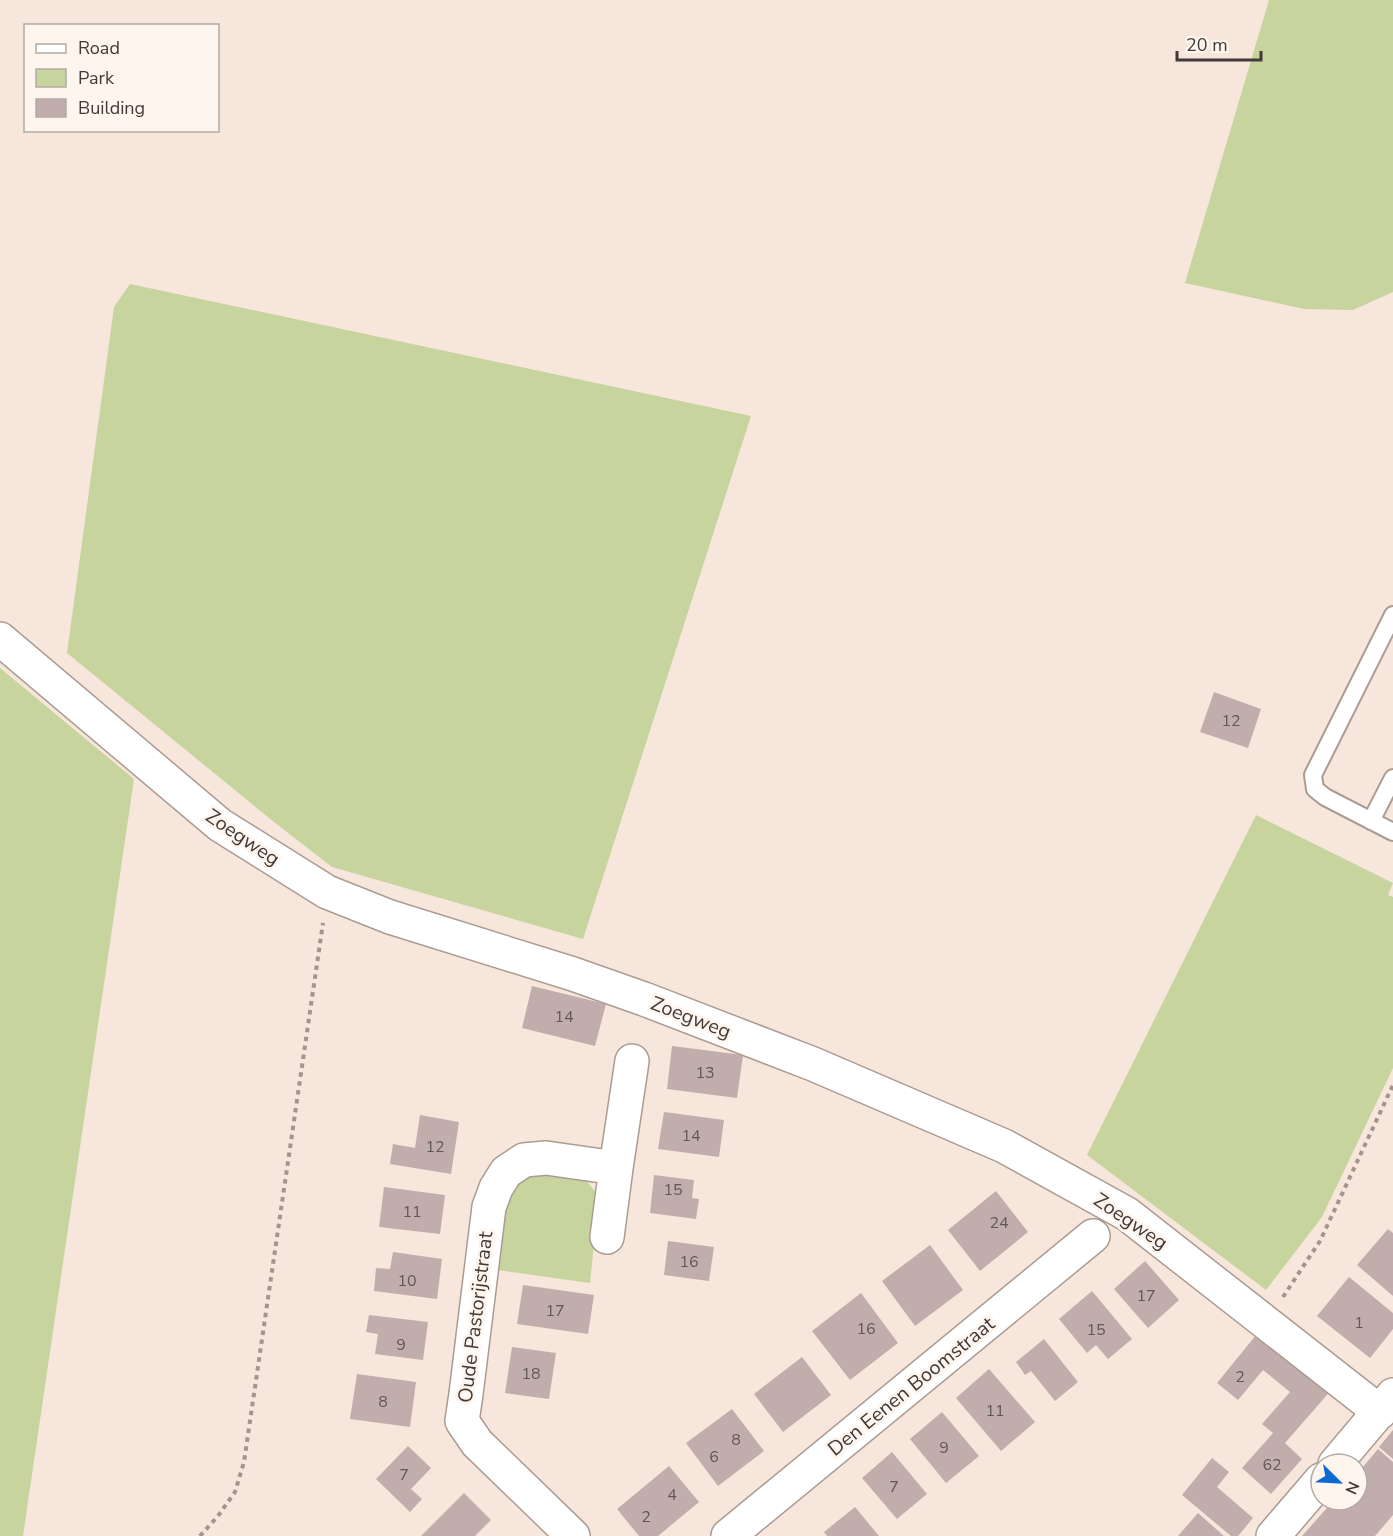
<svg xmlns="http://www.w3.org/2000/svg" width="1393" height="1536" font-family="'Nunito Sans',sans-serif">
  <rect width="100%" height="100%" fill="#f6e6dc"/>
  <path fill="#c8d49e" d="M 1269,0 L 1393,0 L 1393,292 L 1353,310 L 1304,309 L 1185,283 Z
    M 130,284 L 751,416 L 583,939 L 332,867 L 274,822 L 67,653 L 114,307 Z
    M 0,668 L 134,779 L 23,1536 L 0,1536 Z
    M 1256,815 L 1393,883 L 1388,895 L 1393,897 L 1393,1068 L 1322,1217 L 1266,1290 L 1087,1155 Z
    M 525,1173 L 583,1177 L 599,1196 L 590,1283 L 491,1269 L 499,1202 Z"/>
  <path fill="#c1aeac" d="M 1214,692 L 1261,709 L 1248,748 L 1200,732 Z
    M 532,986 L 606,1004 L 595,1046 L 522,1028 Z
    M 672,1046 L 743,1055 L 737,1098 L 667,1089 Z
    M 664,1112 L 724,1120 L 719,1157 L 658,1149 Z
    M 420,1115 L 459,1122 L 451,1174 L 390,1164 L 393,1144 L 415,1148 Z
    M 654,1175 L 694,1180 L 692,1198 L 699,1199 L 696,1219 L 650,1213 Z
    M 384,1187 L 445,1195 L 440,1234 L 379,1227 Z
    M 996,1191 L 1028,1232 L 980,1271 L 948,1230 Z
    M 1388,1229 L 1393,1233 L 1393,1296 L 1357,1265 Z
    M 668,1241 L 714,1247 L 709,1281 L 664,1275 Z
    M 930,1245 L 963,1290 L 915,1326 L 882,1281 Z
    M 393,1252 L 442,1259 L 437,1299 L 374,1291 L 376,1268 L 390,1269 Z
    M 1145,1261 L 1179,1300 L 1148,1328 L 1114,1289 Z
    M 1349,1277 L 1393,1313 L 1393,1329 L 1370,1358 L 1317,1316 Z
    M 523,1285 L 594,1295 L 588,1334 L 517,1324 Z
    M 1092,1291 L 1132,1339 L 1108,1359 L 1096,1345 L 1087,1353 L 1059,1319 Z
    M 861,1293 L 898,1343 L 850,1380 L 812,1331 Z
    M 369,1315 L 428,1322 L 423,1360 L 375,1354 L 378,1334 L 366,1332 Z
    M 1261,1329 L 1333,1388 L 1285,1443 L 1302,1459 L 1271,1494 L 1242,1468 L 1273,1433 L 1262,1424 L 1290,1392 L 1263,1370 L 1238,1400 L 1217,1383 Z
    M 1044,1339 L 1078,1382 L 1055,1401 L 1031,1371 L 1025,1375 L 1016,1362 Z
    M 512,1347 L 556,1353 L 549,1399 L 505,1393 Z
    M 802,1357 L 831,1395 L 783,1432 L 754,1394 Z
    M 989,1369 L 1035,1422 L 1001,1451 L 956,1398 Z
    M 357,1374 L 416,1382 L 410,1427 L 350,1419 Z
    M 732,1409 L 764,1451 L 718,1486 L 686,1443 Z
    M 942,1412 L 979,1456 L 946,1483 L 910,1439 Z
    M 1393,1430 L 1393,1459 L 1379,1447 Z
    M 408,1446 L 431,1468 L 411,1489 L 422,1499 L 410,1512 L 376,1479 Z
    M 1378,1449 L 1393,1462 L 1393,1515 L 1375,1536 L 1302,1536 L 1334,1500 L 1357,1500 L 1357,1474 Z
    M 892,1452 L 927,1494 L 897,1519 L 862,1478 Z
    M 1212,1458 L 1229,1472 L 1217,1487 L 1253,1518 L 1238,1536 L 1231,1536 L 1182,1495 Z
    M 669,1466 L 699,1502 L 658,1536 L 639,1536 L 617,1509 Z
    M 464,1493 L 491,1520 L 475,1536 L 421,1536 Z
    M 855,1507 L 879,1536 L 827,1536 L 824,1532 Z
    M 1198,1513 L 1224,1536 L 1178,1536 Z"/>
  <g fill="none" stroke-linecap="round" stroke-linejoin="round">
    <g stroke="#ab9c92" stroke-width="20">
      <path id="lane" d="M 1393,615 L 1313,775 L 1315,789 L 1325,797 L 1393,832
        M 1371,821 L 1393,778"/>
    </g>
    <g stroke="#ab9c92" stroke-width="36">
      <path id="street" d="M 0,639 L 220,825 L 327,892 L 390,917 L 573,974 L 644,999 L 813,1064 L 1004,1146 L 1127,1214 L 1380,1412
        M 607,1237 L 616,1168
        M 573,1536 L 477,1443 L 462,1421 L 466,1394 L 489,1207 L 496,1188 L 506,1172 L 524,1160 L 546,1158 L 616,1168 L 632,1061
        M 728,1536 L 1093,1236"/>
    </g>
    <g stroke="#ab9c92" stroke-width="36">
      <path id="secondary" d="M 1335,1464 L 1393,1395
        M 1273,1536 L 1321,1480"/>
    </g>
    <path stroke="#a1958e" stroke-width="4" stroke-dasharray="4.5 4.5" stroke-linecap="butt" d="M 1283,1297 L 1320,1241 L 1393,1085
      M 200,1536 L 218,1516 L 235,1492 L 244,1462 L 323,923"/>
    <use href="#lane" stroke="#fff" stroke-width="16"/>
    <use href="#street" stroke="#fff" stroke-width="33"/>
    <use href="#secondary" stroke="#fff" stroke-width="33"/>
  </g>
  <g text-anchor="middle" stroke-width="6" stroke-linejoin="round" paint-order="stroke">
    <g font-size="16" fill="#615754">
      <text x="1231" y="726">12</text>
      <text x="564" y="1022">14</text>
      <text x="705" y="1078">13</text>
      <text x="691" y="1141">14</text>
      <text x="435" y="1152">12</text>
      <text x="673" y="1195">15</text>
      <text x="412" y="1217">11</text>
      <text x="999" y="1228">24</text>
      <text x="689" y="1267">16</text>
      <text x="407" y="1286">10</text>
      <text x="1146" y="1301">17</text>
      <text x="555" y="1316">17</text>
      <text x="1359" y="1328">1</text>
      <text x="866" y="1334">16</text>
      <text x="1096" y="1335">15</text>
      <text x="401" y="1350">9</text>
      <text x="531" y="1379">18</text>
      <text x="1240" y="1382">2</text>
      <text x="383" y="1407">8</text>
      <text x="995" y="1416">11</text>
      <text x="736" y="1445">8</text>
      <text x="944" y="1453">9</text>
      <text x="714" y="1462">6</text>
      <text x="1272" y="1470">62</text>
      <text x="404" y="1480">7</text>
      <text x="894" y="1492">7</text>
      <text x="672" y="1500">4</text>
      <text x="646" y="1522">2</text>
    </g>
    <g font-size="20" fill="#413a36" stroke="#fff5ef">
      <text transform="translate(243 837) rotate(34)" y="7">Zoegweg</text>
      <text transform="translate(691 1017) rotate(21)" y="7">Zoegweg</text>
      <text transform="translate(1131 1221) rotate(34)" y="7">Zoegweg</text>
      <text transform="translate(475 1317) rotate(-83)" y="7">Oude Pastorijstraat</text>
      <text transform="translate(911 1386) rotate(-39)" y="7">Den Eenen Boomstraat</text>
    </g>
  </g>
  <rect x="24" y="24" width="195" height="108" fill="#fff5ef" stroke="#b3aaa5" stroke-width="1.5"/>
  <rect x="36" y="44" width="30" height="9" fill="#ffffff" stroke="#b3aaa5" stroke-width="1.5"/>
  <text x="78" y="54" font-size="18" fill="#413a36">Road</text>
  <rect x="36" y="69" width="30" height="18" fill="#c8d49e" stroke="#b3aaa5" stroke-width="1.5"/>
  <text x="78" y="84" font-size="18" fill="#413a36">Park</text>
  <rect x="36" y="99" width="30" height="18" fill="#c1aeac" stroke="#b3aaa5" stroke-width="1.5"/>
  <text x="78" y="114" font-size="18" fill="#413a36">Building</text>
  <g transform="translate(1339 1482) rotate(114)"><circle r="28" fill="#fff5ef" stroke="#b3aaa5" stroke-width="1.5"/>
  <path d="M0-4.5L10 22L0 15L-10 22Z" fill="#0d69d2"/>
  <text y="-9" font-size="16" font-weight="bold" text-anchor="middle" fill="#413a36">N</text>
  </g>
  <path d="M1177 51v9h84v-9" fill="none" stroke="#413a36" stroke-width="3"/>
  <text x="1186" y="51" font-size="18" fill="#413a36" stroke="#fff5ef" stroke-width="4.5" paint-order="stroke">20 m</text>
</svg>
